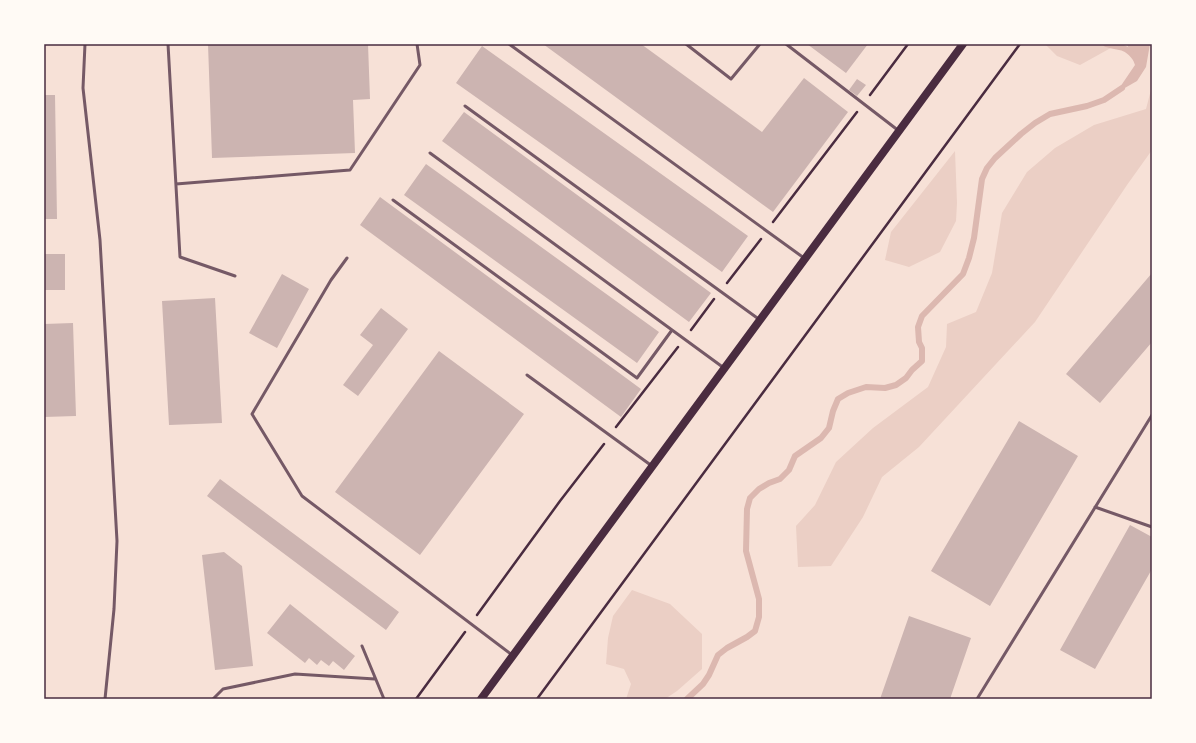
<svg xmlns="http://www.w3.org/2000/svg" width="1196" height="743" font-family="Roboto,sans-serif">
  <rect width="100%" height="100%" fill="#f7e1d7"/>
  <path fill="#ebcfc5" d="M 1045,44 L 1118,44 L 1080,65 L 1057,56 Z
    M 1152,86 L 1152,150 L 1127,185 L 1035,322 L 919,447 L 882,477 L 863,517 L 831,566 L 798,567 L 796,526 L 815,505 L 836,462 L 873,428 L 928,387 L 946,347 L 947,324 L 976,312 L 992,273 L 1002,213 L 1027,172 L 1055,148 L 1094,125 L 1146,109 Z
    M 955,151 L 957,203 L 956,221 L 940,252 L 909,267 L 885,260 L 891,232 Z
    M 632,590 L 670,604 L 702,634 L 702,669 L 677,691 L 665,699 L 626,699 L 631,684 L 624,669 L 606,664 L 608,638 L 613,616 Z"/>
  <path fill="#dcb8b0" d="M 1127,44 L 1150,44 L 1146,67 L 1137,81 L 1116,93 L 1135,65 Z"/>
  <g fill="none" stroke-linecap="round" stroke-linejoin="round">
    <path stroke="#dcb8b0" stroke-width="6" d="M 1106,44 C 1121,49 1125,44 1136,59
      M 687,699 L 703,684 L 709,675 L 718,655 L 727,648 L 747,637 L 755,631 L 759,617 L 759,599 L 746,551 L 747,509 L 750,498 L 759,489 L 769,483 L 780,479 L 789,470 L 795,456 L 821,438 L 829,428 L 833,411 L 838,399 L 848,393 L 866,387 L 885,388 L 896,385 L 906,378 L 912,370 L 922,361 L 922,348 L 919,342 L 918,327 L 922,316 L 963,274 L 969,258 L 974,238 L 982,179 L 987,168 L 995,158 L 1021,134 L 1035,123 L 1050,114 L 1087,106 L 1104,100 L 1122,88"/>
  </g>
  <path fill="#ccb4b1" d="M 208,44 L 368,44 L 370,99 L 353,100 L 355,153 L 212,158 Z
    M 543,44 L 641,44 L 762,132 L 804,78 L 848,112 L 773,212 Z
    M 807,44 L 868,44 L 846,73 Z
    M 482,46 L 748,236 L 722,272 L 456,83 Z
    M 857,79 L 866,85 L 857,96 L 849,90 Z
    M 44,95 L 55,95 L 57,219 L 44,219 Z
    M 464,112 L 711,293 L 689,322 L 442,141 Z
    M 426,164 L 659,332 L 637,363 L 404,195 Z
    M 380,197 L 641,389 L 621,417 L 360,225 Z
    M 44,254 L 65,254 L 65,290 L 44,290 Z
    M 1152,273 L 1152,342 L 1100,403 L 1066,374 Z
    M 282,274 L 309,289 L 277,348 L 249,333 Z
    M 215,298 L 222,423 L 169,425 L 162,301 Z
    M 381,308 L 408,329 L 358,396 L 343,385 L 373,345 L 360,335 Z
    M 73,323 L 76,416 L 44,417 L 44,324 Z
    M 439,351 L 524,414 L 420,555 L 335,492 Z
    M 1019,421 L 1078,456 L 990,606 L 931,571 Z
    M 220,479 L 399,612 L 386,630 L 207,496 Z
    M 1130,525 L 1152,537 L 1152,569 L 1095,669 L 1060,650 Z
    M 224,552 L 242,566 L 253,666 L 215,670 L 202,555 Z
    M 290,604 L 355,656 L 344,670 L 333,661 L 329,666 L 321,660 L 317,665 L 309,658 L 305,663 L 267,633 Z
    M 909,616 L 971,638 L 950,699 L 880,699 Z"/>
  <g fill="none" stroke-linecap="round" stroke-linejoin="round">
    <path stroke="#4a2c40" stroke-width="2.5" d="M 870,95 L 908,44
      M 773,222 L 857,112
      M 727,283 L 761,239
      M 691,330 L 714,299
      M 616,427 L 678,347
      M 477,615 L 560,501 L 604,444
      M 416,699 L 465,632
      M 537,699 L 1020,44"/>
    <path stroke="#755966" stroke-width="3" d="M 85,44 L 83,88 L 100,240 L 117,541 L 114,609 L 105,699
      M 168,44 L 180,257 L 235,276
      M 509,44 L 804,258
      M 686,44 L 731,79 L 760,44
      M 786,44 L 899,131
      M 465,106 L 760,320
      M 430,153 L 724,368
      M 176,184 L 350,170 L 420,65 L 417,44
      M 393,200 L 637,378 L 672,330
      M 347,258 L 331,280 L 252,414 L 302,496 L 512,655
      M 527,375 L 652,466
      M 1095,507 L 1152,527
      M 362,646 L 384,699
      M 213,699 L 223,689 L 295,674 L 375,679
      M 977,699 L 1152,415"/>
    <path stroke="#4a2c40" stroke-width="8" d="M 481,699 L 963,44"/>
  </g>
  <rect width="1196" height="743" fill="none" stroke="#fffaf5" stroke-width="90"/>
  <rect x="45" y="45" width="1106" height="653" fill="none" stroke="#4a2c40" stroke-width="1.5"/>
</svg>
